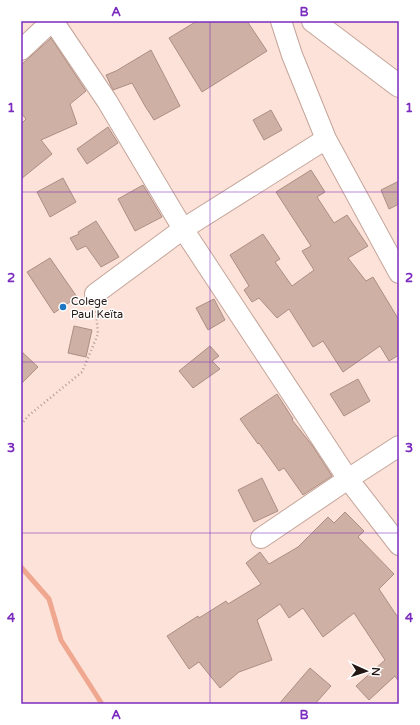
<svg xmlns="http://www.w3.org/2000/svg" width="420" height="725" font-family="'Varela Round',sans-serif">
  <rect width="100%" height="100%" fill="#fde2d9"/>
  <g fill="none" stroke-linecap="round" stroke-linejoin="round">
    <path stroke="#efa88f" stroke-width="5" d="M 21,567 L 49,599 L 61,640 L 102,704"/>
  </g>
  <path fill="#cfb0a4" stroke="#ac8e84" d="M 197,21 L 247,21 L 267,51 L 202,92 L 169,38 Z
    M 51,38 L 86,91 L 70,104 L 77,124 L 41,140 L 52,154 L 21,179 L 21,124 L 26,119 L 21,113 L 21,65 Z
    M 151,50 L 180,106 L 154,120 L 145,106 L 132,83 L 113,90 L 106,75 L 116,71 Z
    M 271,110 L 282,130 L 264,140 L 253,120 Z
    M 108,127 L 118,143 L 87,164 L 77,149 Z
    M 311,170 L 325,192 L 317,197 L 334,223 L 347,215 L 368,246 L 348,258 L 366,281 L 373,277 L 399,320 L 399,355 L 389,361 L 380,346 L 343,372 L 323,341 L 313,347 L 289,309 L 277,318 L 259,298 L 252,302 L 244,290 L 249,286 L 230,255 L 263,234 L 280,259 L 275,262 L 292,286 L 314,270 L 302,251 L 311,246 L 276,192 Z
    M 63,178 L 76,202 L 50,217 L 37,192 Z
    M 399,181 L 399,204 L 389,209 L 381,190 Z
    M 143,185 L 162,217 L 135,231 L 118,199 Z
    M 96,221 L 119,257 L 101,267 L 86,246 L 77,250 L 70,238 L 79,234 L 78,232 Z
    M 50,258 L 77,297 L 54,313 L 27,272 Z
    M 214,299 L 225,320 L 208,330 L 196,308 Z
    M 74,326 L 92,330 L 86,357 L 68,353 Z
    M 210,346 L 219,356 L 212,361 L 220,369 L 193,388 L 179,371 Z
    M 21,351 L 38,367 L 21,384 Z
    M 358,379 L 370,401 L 344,416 L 330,394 Z
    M 277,394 L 293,419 L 292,420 L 312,445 L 332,476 L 303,495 L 284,468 L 279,471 L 259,443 L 258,444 L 240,419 Z
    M 262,478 L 278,511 L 254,522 L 238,490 Z
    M 345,512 L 364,531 L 358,537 L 394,574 L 379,589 L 399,619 L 399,682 L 395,676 L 369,700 L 356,686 L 385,660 L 354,613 L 323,637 L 303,608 L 289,618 L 280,604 L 257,620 L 272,660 L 239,672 L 220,688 L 199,662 L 189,669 L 167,636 L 198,616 L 199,618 L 226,601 L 228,604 L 261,584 L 246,563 L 260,552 L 269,564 L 298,547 L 328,517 L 334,523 Z
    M 310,668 L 331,686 L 315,704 L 279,704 Z"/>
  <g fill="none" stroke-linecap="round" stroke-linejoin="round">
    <g stroke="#c4a59a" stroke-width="22">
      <path id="minor" d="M 53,21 L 107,101 L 183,229 L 348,479 L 399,545
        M 281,21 L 292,55 L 326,139 L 399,273
        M 21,50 L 52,21
        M 95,294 L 183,229 L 326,139
        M 261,538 L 348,479 L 399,446"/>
    </g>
    <g stroke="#c4a59a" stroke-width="24">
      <path id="secondary" d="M 313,21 L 399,86"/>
    </g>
    <path stroke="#b19b94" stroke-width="2.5" stroke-dasharray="1 3" stroke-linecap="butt" d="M 21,425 L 28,416 L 82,372 L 98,334 L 96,310"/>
    <use href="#minor" stroke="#fff" stroke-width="20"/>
    <use href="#secondary" stroke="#fff" stroke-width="22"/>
  </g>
  <path fill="none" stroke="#7b2cbf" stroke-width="1" stroke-opacity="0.55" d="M 210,21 L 210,704M 21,192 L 399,192M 21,362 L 399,362M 21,533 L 399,533"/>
  <circle fill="#1d76c3" stroke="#fff" stroke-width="1.5" cx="63" cy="307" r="4"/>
  <g text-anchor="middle" stroke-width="3" stroke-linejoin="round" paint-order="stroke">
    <g font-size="11" fill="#241814" stroke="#fff" text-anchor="start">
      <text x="71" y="305">Colege<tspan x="71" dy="13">Paul Keïta</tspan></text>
    </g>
  </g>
  <rect width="420" height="725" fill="none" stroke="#ffffff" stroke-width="44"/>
  <g transform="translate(366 671) rotate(93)" stroke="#ffffff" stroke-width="3" paint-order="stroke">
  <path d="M0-3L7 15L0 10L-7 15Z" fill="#241814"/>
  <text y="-6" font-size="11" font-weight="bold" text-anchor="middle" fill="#241814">N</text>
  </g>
  <rect x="22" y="22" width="376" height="681" fill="none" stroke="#7b2cbf" stroke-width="1.5"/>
  <g font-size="13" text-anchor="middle" font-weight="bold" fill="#7b2cbf">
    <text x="116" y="16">A</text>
    <text x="304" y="16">B</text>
    <text x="11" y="112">1</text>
    <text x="409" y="112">1</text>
    <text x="11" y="282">2</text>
    <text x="409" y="282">2</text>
    <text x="11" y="452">3</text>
    <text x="409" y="452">3</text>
    <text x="11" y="622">4</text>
    <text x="409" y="622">4</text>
    <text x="116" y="719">A</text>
    <text x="304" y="719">B</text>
  </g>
</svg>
